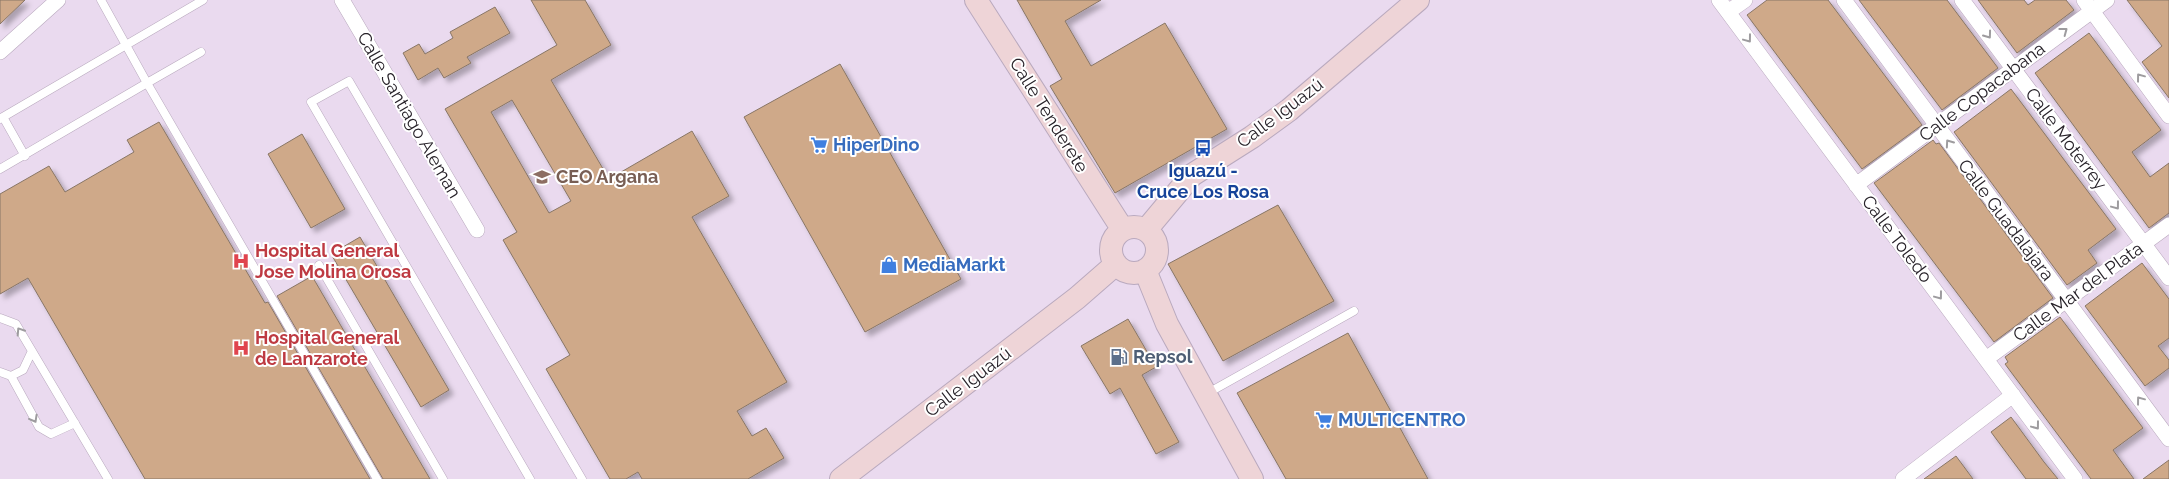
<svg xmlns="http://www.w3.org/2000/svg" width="2169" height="479" font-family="Raleway,sans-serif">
  <defs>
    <filter id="shadow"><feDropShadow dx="4.5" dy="4.5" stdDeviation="2.5" flood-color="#0004"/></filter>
  </defs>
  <rect width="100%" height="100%" fill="#eadaef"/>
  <path fill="#cfa989" stroke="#887666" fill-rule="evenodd" filter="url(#shadow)" d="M 0,0 L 25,0 L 0,24 Z
    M 531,0 L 585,0 L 611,45 L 551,80 L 609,179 L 692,131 L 729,196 L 692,217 L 787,382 L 737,411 L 752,436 L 766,428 L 784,458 L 748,479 L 642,479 L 638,472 L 626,479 L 610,479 L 546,369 L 570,355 L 503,240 L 517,232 L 445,109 L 557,45 ZM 512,100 L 571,201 L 549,213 L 491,112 Z
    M 1017,0 L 1101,0 L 1065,21 L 1091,66 L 1165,23 L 1227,129 L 1115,193 L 1050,86 L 1062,79 Z
    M 1767,0 L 1828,0 L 1922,125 L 1862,169 L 1747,15 Z
    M 1859,0 L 1947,0 L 1998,68 L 1942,110 Z
    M 1978,0 L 2024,0 L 2028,5 L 2035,0 L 2066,0 L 2074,10 L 2017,53 Z
    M 2127,0 L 2169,0 L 2169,98 L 2142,62 L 2162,46 Z
    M 495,7 L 510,33 L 467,57 L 471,63 L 444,78 L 438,68 L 418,80 L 403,53 L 419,44 L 425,54 L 453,38 L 450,32 Z
    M 2089,33 L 2161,130 L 2132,152 L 2150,177 L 2169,163 L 2169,213 L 2149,228 L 2035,73 Z
    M 840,64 L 961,279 L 865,332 L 744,117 Z
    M 2011,89 L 2116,229 L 2088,250 L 2097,263 L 2067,285 L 1954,132 Z
    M 159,122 L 265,303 L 268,302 L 370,479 L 145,479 L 28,278 L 0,294 L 0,194 L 49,166 L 65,192 L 134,152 L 127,140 Z
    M 302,134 L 345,209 L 311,228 L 268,154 Z
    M 1933,140 L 1936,144 L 1939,143 L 2053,298 L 1994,342 L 1874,183 Z
    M 1278,205 L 1334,301 L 1223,361 L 1168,264 Z
    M 360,237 L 449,390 L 421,407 L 331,254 Z
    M 2142,263 L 2169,299 L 2169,338 L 2158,346 L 2169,360 L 2169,368 L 2145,386 L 2085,306 Z
    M 312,276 L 430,479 L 383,479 L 277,296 Z
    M 2060,317 L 2143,428 L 2113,450 L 2134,479 L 2091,479 L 2005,364 L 2008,362 L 2005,357 Z
    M 1128,319 L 1156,367 L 1142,375 L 1179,442 L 1156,454 L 1120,388 L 1110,394 L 1081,346 Z
    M 1348,333 L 1411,448 L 1428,479 L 1286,479 L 1237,393 Z
    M 2011,417 L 2044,462 L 2058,479 L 2026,479 L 1991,432 Z
    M 1956,456 L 1973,479 L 1924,479 Z
    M 2169,460 L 2169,479 L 2143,479 Z"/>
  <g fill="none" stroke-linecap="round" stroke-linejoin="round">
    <g stroke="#b9a9be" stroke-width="9">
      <path id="lane" d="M 101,0 L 147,83 L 201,52
        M 3,117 L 203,0
        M 0,119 L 3,117 L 25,156
        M 0,169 L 147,83 L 377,479
        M 319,265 L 443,479
        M 0,318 L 16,324 L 108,479
        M 0,372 L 11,376 L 23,370 L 32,351
        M 11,376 L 39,427 L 51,434 L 75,423
        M 1208,393 L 1354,311
        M 530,479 L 311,102 L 349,81 L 582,479"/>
    </g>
    <g stroke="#b9a9be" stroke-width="16">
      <path id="street" d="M 342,0 L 477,230
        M 1719,0 L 2075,479
        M 1844,0 L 2169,439
        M 1962,0 L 2169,278
        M 2084,0 L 2169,116
        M 1728,12 L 1745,0
        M 0,52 L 58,0
        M 1856,185 L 2107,0
        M 1986,359 L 2169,225
        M 1903,479 L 2013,395"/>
    </g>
    <g stroke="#b9a9be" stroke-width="24">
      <path id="secondary" d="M 976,0 L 1123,230
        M1111 250a23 23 0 1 1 46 0a23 23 0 1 1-46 0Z
        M 1146,230 L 1192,175 L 1252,137 L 1289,110 L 1418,0
        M 1145,270 L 1167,324 L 1252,479
        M 841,479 L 1077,298 L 1116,264"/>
    </g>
    <use href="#lane" stroke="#fff" stroke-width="8"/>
    <use href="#street" stroke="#fff" stroke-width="15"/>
    <use href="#secondary" stroke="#eed4d7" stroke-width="22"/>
  </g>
  <defs><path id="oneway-chevron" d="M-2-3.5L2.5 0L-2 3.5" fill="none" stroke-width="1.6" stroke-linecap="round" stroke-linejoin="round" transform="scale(1.25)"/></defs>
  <g stroke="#9e9c9f">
    <use href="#oneway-chevron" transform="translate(2064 31) rotate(-37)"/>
    <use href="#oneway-chevron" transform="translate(1988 35) rotate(54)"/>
    <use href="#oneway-chevron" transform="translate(1748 39) rotate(53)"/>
    <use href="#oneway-chevron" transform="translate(2140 77) rotate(-127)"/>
    <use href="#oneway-chevron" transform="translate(1949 143) rotate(-125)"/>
    <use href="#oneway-chevron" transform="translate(2116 206) rotate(53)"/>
    <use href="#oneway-chevron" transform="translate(1939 296) rotate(53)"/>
    <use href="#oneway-chevron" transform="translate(20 331) rotate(-123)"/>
    <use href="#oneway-chevron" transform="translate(2140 400) rotate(-127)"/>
    <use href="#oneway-chevron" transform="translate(34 419) rotate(61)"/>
    <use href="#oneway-chevron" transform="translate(2036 426) rotate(53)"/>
  </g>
  <defs>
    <g id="supermarket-bare" transform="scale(1.35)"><path d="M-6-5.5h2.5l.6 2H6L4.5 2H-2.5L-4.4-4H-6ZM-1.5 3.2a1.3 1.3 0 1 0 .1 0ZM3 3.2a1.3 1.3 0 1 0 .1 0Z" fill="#3f7fe0" stroke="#fff" stroke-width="2.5" paint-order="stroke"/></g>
    <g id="bus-bare" transform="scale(1.35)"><path d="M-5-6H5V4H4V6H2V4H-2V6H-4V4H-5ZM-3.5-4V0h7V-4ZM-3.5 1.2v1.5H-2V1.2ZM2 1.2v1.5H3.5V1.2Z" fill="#1a4fb4" stroke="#fff" stroke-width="2.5" paint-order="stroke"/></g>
    <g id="school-bare" transform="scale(1.35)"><path d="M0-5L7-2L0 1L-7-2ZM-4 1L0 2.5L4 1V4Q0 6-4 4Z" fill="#8d6e63" stroke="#fff" stroke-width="2.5" paint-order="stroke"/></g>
    <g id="hospital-bare" transform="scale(1.35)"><path d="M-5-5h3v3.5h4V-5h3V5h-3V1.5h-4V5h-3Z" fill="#e0444e" stroke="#fff" stroke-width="2.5" paint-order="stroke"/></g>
    <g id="shop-bare" transform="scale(1.35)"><path d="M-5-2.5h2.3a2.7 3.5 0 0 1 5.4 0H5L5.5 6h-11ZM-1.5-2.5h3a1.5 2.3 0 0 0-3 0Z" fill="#3f7fe0" stroke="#fff" stroke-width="2.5" paint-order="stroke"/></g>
    <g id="fuel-bare" transform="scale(1.35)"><path d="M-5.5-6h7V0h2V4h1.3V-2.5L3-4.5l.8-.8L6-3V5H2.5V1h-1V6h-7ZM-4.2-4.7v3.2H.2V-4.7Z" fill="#5c6f8a" stroke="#fff" stroke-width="2.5" paint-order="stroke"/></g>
  </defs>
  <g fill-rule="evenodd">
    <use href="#supermarket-bare" x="819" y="145"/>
    <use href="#bus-bare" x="1203" y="148"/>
    <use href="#school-bare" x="542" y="177"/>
    <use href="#hospital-bare" x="241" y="261"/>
    <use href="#shop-bare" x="889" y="265"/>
    <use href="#hospital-bare" x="241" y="348"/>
    <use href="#fuel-bare" x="1119" y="357"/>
    <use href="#supermarket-bare" x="1324" y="420"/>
  </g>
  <g text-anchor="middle" stroke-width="4" stroke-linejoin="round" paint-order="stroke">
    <g font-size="18" fill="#272229" stroke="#fff">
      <text transform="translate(1982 92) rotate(-37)" y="6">Calle Copacabana</text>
      <text transform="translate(1280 113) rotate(-37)" y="6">Calle Iguazú</text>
      <text transform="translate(409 115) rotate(60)" y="6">Calle Santiago Aleman</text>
      <text transform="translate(1049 115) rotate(58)" y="6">Calle Tenderete</text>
      <text transform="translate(2066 139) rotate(53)" y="6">Calle Moterrey</text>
      <text transform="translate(2006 220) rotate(53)" y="6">Calle Guadalajara</text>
      <text transform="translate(1897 239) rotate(53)" y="6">Calle Toledo</text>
      <text transform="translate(2078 292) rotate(-36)" y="6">Calle Mar del Plata</text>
      <text transform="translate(968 382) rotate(-37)" y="6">Calle Iguazú</text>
    </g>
    <g font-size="18" font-weight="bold" fill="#366cbe" stroke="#fff" text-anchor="start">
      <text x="833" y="151">HiperDino</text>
      <text x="903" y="271">MediaMarkt</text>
      <text x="1338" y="426">MULTICENTRO</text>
    </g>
    <g font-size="18" font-weight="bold" fill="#164399" stroke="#fff">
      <text x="1203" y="177">Iguazú -<tspan x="1203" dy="21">Cruce Los Rosa</tspan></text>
    </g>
    <g font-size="18" font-weight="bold" fill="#785e54" stroke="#fff" text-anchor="start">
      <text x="556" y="183">CEO Argana</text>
    </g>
    <g font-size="18" font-weight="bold" fill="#be3a42" stroke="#fff" text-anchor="start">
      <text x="255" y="257">Hospital General<tspan x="255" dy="21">Jose Molina Orosa</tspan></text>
      <text x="255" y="344">Hospital General<tspan x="255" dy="21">de Lanzarote</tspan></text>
    </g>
    <g font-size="18" font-weight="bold" fill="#4e5e75" stroke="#fff" text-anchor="start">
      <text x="1133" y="363">Repsol</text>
    </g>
  </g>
</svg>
